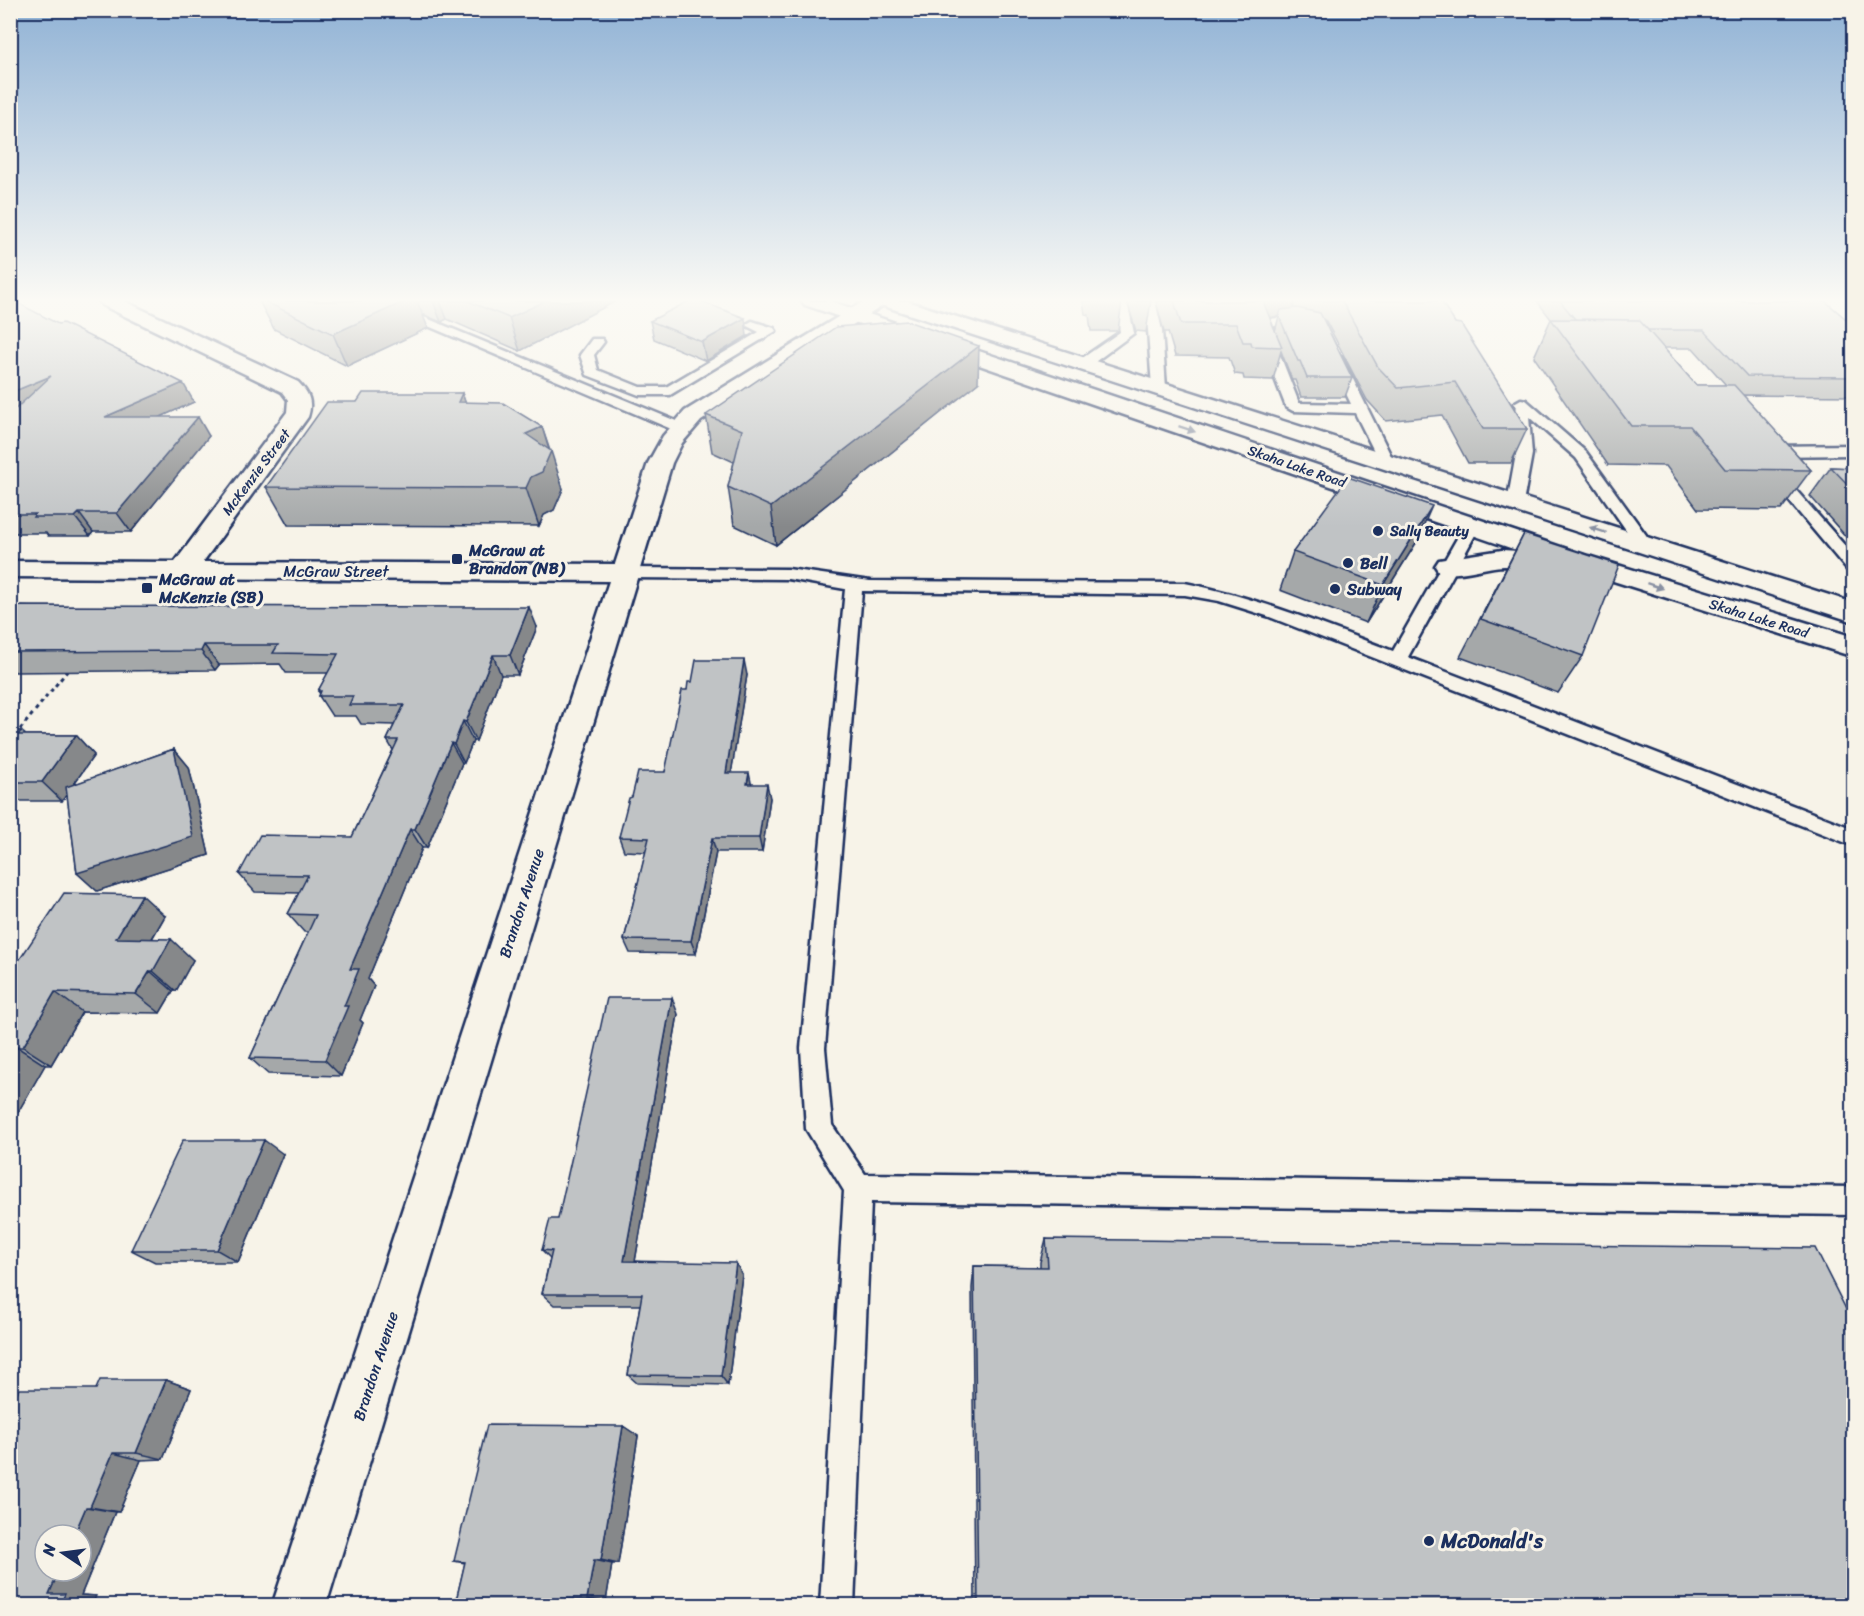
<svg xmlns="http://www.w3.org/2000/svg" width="1864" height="1616" font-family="Sriracha,sans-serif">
  <rect width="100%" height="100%" fill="#f7f3e8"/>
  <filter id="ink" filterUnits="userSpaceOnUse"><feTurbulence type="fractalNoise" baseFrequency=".0167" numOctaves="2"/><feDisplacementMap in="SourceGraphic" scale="12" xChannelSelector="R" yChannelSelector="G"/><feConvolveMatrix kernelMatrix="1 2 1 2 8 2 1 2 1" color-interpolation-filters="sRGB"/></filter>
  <g filter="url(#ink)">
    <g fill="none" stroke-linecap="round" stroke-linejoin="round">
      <g stroke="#1b2f5e" stroke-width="5">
        <path id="lane" d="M 369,301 L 385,301 L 686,425 L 688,428 L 681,432 L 676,431 Z
          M 1115,301 L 1127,301 L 1134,333 L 1088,367 L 1078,367 L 1076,364 L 1078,361 L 1120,332 Z
          M 1143,301 L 1155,301 L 1162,330 L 1166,388 L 1159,392 L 1152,388 L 1148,330 Z
          M 1292,316 L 1311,320 L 1313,323 L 1306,327 L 1292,324 L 1274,326 L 1272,335 L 1299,403 L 1351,404 L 1330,360 L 1332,357 L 1342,357 L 1394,462 L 1391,465 L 1381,465 L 1355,413 L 1293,411 L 1286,407 L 1258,335 L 1263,320 Z
          M 752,321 L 774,328 L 776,331 L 670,395 L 639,395 L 587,375 L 580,355 L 592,339 L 602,339 L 604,342 L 594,355 L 598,370 L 640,387 L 666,387 L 759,332 L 745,325 Z
          M 1521,399 L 1526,400 L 1586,452 L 1654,546 L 1652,550 L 1640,550 L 1576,458 L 1529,417 L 1532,454 L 1523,503 L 1521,506 L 1509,506 L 1507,503 L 1516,454 L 1514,410 L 1517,407 L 1514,403 Z
          M 1854,445 L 1854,455 L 1765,456 L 1757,451 L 1765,446 Z
          M 1774,469 L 1779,471 L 1854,556 L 1854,572 L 1848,571 L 1769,477 L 1766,474 L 1769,471 Z
          M 1472,521 L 1480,526 L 1408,657 L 1854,829 L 1854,846 L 1267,616 L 1219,601 L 1185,595 L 862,591 L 825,1048 L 832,1125 L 865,1174 L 1854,1187 L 1854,1215 L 871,1202 L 854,1606 L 820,1606 L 844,1191 L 806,1129 L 801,1048 L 845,589 L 788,579 L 626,578 L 620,577 L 617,573 L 620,569 L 626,568 L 788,569 L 870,581 L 1185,583 C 1257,597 1324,625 1393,651 L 1464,526 Z"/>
      </g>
      <g stroke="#1b2f5e" stroke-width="5">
        <path id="street" d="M 99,301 L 124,301 L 298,382 C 309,393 313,402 308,417 L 203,562 L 615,564 L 648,463 L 663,436 L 685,411 L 864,301 L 887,301 L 884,305 L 701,421 L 682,443 L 672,463 L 326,1606 L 272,1606 L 609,581 L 10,577 L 10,561 L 175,562 L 287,412 L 288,400 L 282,392 L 102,305 Z"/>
      </g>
      <g stroke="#1b2f5e" stroke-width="5">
        <path id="secondary" d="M 802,301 L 830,301 L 1588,556 L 1854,637 L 1854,657 L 1553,562 L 1550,566 C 1535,570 1520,566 1504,566 C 1482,567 1460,577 1439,572 L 1435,566 L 1439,560 L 1502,550 L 1519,551 L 805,305 Z
          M 878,301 L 907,301 L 1854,603 L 1854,622 L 881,305 Z"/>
      </g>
      <path stroke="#1b2f5e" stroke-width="3" stroke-dasharray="4 4" stroke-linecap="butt" d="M 10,742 L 68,670"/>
      <use href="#lane" fill="#f7f3e8" fill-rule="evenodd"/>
      <use href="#street" fill="#f7f3e8" fill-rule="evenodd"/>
      <use href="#secondary" fill="#f7f3e8" fill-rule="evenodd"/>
    </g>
    <path fill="#a5a8a9" stroke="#1b2f5e" stroke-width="1.5" fill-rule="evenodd" d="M 10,301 L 194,402 L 160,417 L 209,436 L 131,532 L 93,532 L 90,536 L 48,536 L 46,533 L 10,533 Z
      M 259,301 L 616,301 L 520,351 L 447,319 L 441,322 L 422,314 L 428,328 L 347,366 L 274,329 Z
      M 1083,301 L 1122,301 L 1118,331 L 1091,331 L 1089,315 L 1085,314 Z
      M 1127,301 L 1151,301 L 1146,332 L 1136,331 Z
      M 1156,301 L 1441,301 L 1455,323 L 1527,429 L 1511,463 L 1468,463 L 1442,415 L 1386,421 L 1367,400 L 1326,321 L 1324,320 L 1352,378 L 1345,397 L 1301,397 L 1295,380 L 1292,380 L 1281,351 L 1273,380 L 1244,379 L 1243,375 L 1235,374 L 1229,357 L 1175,356 L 1168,332 L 1164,332 ZM 1279,316 L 1276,328 L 1275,331 L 1270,318 Z
      M 1537,301 L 1825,301 L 1854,326 L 1854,396 L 1743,395 L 1811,470 L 1781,510 L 1698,509 L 1666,466 L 1608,465 L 1534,357 L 1551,319 ZM 1664,348 L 1693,348 L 1726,385 L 1696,385 Z
      M 650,321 L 747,336 L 706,361 L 654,339 Z
      M 978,383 L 776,545 L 734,525 L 728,487 L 734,462 L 712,452 L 706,415 Z
      M 462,393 L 465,402 L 542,427 L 563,489 L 554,510 L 544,515 L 539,526 L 288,525 L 266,487 L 357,402 Z
      M 1854,462 L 1854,540 L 1848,539 L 1810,496 L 1831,467 L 1849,468 Z
      M 1524,534 L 1583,656 L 1558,693 L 1460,657 Z
      M 1416,543 L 1366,623 L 1280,590 L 1293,552 Z
      M 10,606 L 537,627 L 518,675 L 501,675 L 476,741 L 473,741 L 464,763 L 462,763 L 427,848 L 422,848 L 368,979 L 374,986 L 360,1020 L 363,1023 L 341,1076 L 268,1074 L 250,1058 L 308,932 L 304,932 L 288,914 L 299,893 L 255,892 L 239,874 L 352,837 L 393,750 L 387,740 L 394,725 L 361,724 L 356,716 L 332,716 L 319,696 L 320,694 L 318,691 L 328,673 L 286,673 L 280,664 L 219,665 L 215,670 L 15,672 L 10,667 Z
      M 747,675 L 731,773 L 751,784 L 770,798 L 762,852 L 716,852 L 696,954 L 630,953 L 624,940 L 646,852 L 624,851 L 619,837 L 632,797 L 665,772 L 687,690 L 692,682 Z
      M 10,731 L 21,731 L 26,735 L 76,735 L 94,755 L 73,785 L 174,749 L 189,767 L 209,855 L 97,891 L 77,873 L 67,794 L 62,801 L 16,801 L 13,798 L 10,798 Z
      M 165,916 L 152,939 L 193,960 L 176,991 L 173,991 L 160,1013 L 82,1012 L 51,1065 L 45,1065 L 10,1126 L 20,959 Z
      M 678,1014 L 635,1261 L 742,1275 L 728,1385 L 637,1383 L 628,1375 L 640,1305 L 554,1305 L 542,1294 L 550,1258 L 542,1250 L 558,1219 Z
      M 283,1154 L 238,1262 L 155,1262 L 131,1250 Z
      M 1046,1239 L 1854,1605 L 975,1605 L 972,1288 L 974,1266 L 1040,1267 L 1040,1262 Z
      M 166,1380 L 191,1389 L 163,1459 L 141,1460 L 119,1512 L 115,1512 L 81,1595 L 96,1596 L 10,1605 L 96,1389 Z
      M 623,1426 L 638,1436 L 618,1564 L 612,1564 L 606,1601 L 565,1601 L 564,1605 L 455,1605 L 465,1563 L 454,1561 Z"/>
    <path fill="#86888a" stroke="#1b2f5e" stroke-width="1.5" d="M 406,301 L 417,301 L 428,328 L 347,366 L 333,334 Z
      M 433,301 L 440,301 L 447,319 L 441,322 Z
      M 545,301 L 616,301 L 520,351 L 509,318 Z
      M 1265,301 L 1295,301 L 1292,314 L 1261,319 Z
      M 745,318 L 747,336 L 706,361 L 702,342 Z
      M 979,346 L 978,383 L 776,545 L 771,507 Z
      M 51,376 L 10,418 L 10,393 Z
      M 183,383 L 194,402 L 118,436 L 105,417 Z
      M 462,393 L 475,430 L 458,402 Z
      M 198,417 L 209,436 L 131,532 L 117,513 Z
      M 542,427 L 550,453 L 551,451 L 563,489 L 554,510 L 544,515 L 539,526 L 526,488 L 526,434 Z
      M 1432,506 L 1416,543 L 1366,623 L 1383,585 Z
      M 79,513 L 93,532 L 90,536 L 75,517 Z
      M 529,607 L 537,627 L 518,675 L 510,655 Z
      M 204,645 L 219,665 L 215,670 L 201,651 Z
      M 493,655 L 501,675 L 476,741 L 466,722 Z
      M 744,660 L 747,675 L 729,787 L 726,773 Z
      M 463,721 L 473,741 L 464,763 L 454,744 Z
      M 76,735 L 94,755 L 62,801 L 42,782 Z
      M 451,743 L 462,763 L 427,848 L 415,829 Z
      M 174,749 L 189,767 L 209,855 L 97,891 L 77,873 Z
      M 749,773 L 752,787 L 747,784 Z
      M 767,784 L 770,798 L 762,852 L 759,838 Z
      M 410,829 L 422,848 L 368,979 L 374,986 L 360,1020 L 363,1023 L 341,1076 L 325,1060 L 344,1006 L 350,969 Z
      M 712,838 L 716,852 L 696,954 L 691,941 Z
      M 142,895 L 165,916 L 140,959 L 116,938 Z
      M 171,939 L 193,960 L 176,991 L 153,971 Z
      M 150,971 L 173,991 L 160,1013 L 136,994 Z
      M 55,992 L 82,1012 L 51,1065 L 23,1047 Z
      M 672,998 L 678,1014 L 633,1273 L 624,1261 Z
      M 17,1047 L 45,1065 L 10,1126 L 10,1057 Z
      M 264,1140 L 283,1154 L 238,1262 L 217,1250 Z
      M 736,1263 L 742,1275 L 728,1385 L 721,1376 Z
      M 166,1380 L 191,1389 L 163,1459 L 136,1453 Z
      M 623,1426 L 638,1436 L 618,1564 L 601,1560 Z
      M 113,1453 L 141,1460 L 119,1512 L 90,1507 Z
      M 86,1507 L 115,1512 L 81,1595 L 96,1596 L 92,1605 L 60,1605 L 49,1594 L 59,1571 L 81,1571 L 81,1535 L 74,1535 Z
      M 594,1560 L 612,1564 L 606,1601 L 587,1599 Z
      M 544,1599 L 565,1601 L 564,1605 L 543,1605 Z"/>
    <path fill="#c0c3c5" stroke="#1b2f5e" stroke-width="1.5" d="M 10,301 L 14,301 L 58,324 L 63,323 L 183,383 L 105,417 L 198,417 L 117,513 L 79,513 L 75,517 L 33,517 L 35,514 L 10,514 L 10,414 L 51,376 L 10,393 Z
      M 264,301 L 406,301 L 333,334 Z
      M 467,301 L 545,301 L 509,318 Z
      M 689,301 L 700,301 L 745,318 L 702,342 L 650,321 Z
      M 1174,301 L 1265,301 L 1264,304 L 1282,347 L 1252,346 L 1251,342 L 1243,342 L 1236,324 L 1181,324 Z
      M 1342,301 L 1441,301 L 1455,323 L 1461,324 L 1527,429 L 1483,429 L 1455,382 L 1398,388 L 1378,367 Z
      M 1560,301 L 1825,301 L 1854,326 L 1854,377 L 1747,376 L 1704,330 L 1648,330 L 1639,320 L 1575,319 Z
      M 1297,308 L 1320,313 L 1352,378 L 1307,378 L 1300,361 L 1298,361 L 1279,316 L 1281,310 Z
      M 1551,319 L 1639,320 L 1696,385 L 1734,385 L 1811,470 L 1725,469 L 1690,426 L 1631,426 Z
      M 907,321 L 979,346 L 771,507 L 728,487 L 742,430 L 706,415 L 836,327 Z
      M 363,393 L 462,393 L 458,402 L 503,403 L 542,427 L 526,434 L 551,451 L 542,472 L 531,477 L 526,488 L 266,487 L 327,402 L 357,402 Z
      M 1831,467 L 1854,468 L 1854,491 Z
      M 1348,477 L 1432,506 L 1383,585 L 1293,552 Z
      M 1524,534 L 1619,565 L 1583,656 L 1481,619 Z
      M 10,606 L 529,607 L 510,655 L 493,655 L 466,722 L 463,721 L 454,744 L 451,743 L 415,829 L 410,829 L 350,969 L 359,969 L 344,1006 L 348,1006 L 325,1060 L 250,1058 L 316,915 L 288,914 L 308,875 L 239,874 L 260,835 L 352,837 L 398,740 L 387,740 L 404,705 L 349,705 L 353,696 L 319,696 L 321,691 L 318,691 L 338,654 L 273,653 L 278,645 L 204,645 L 201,651 L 10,652 Z
      M 696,660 L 744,660 L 726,773 L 749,773 L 747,784 L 767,784 L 759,838 L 712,838 L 691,941 L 624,940 L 649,838 L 619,837 L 629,798 L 632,797 L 638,772 L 665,772 L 682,690 L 687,690 L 688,682 L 692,682 Z
      M 10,731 L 21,731 L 18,735 L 76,735 L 42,782 L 10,782 Z
      M 174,749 L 193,837 L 77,873 L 66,787 Z
      M 64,893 L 142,895 L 116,938 L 171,939 L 153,971 L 150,971 L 136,994 L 55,992 L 23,1047 L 17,1047 L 10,1057 L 10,959 L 20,959 Z
      M 607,998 L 672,998 L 624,1261 L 736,1263 L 721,1376 L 628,1375 L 642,1294 L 542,1294 L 552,1251 L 542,1250 L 550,1219 L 558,1219 Z
      M 183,1140 L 264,1140 L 217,1250 L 131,1250 Z
      M 1046,1239 L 1815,1248 L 1854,1325 L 1854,1605 L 978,1605 L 974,1266 L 1048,1267 Z
      M 100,1380 L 166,1380 L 136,1453 L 113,1453 L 90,1507 L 86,1507 L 74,1535 L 45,1535 L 45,1571 L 59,1571 L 49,1594 L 65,1594 L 60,1605 L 10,1605 L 10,1406 L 19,1389 L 96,1389 Z
      M 487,1425 L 623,1426 L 601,1560 L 594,1560 L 587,1599 L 544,1599 L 543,1605 L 455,1605 L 465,1562 L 454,1561 Z"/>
    <defs><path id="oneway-solid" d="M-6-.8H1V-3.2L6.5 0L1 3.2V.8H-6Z" transform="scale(1.5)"/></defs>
    <g fill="#8991a3">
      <use href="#oneway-solid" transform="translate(1187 429) rotate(19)"/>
      <use href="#oneway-solid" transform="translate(1598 530) rotate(-162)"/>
      <use href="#oneway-solid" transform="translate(1655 586) rotate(18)"/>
    </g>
  </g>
  <linearGradient id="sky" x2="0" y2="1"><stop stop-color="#90b2d5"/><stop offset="0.57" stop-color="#fbfaf5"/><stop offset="1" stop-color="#fbfaf5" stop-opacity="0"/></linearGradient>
  <rect width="1864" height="527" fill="url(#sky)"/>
  <g fill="#1b2f5e" stroke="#f7f3e8" stroke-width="2">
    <circle cx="1378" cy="531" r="6"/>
    <rect x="451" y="553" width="12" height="12" rx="3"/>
    <circle cx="1348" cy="563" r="6"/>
    <rect x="141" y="582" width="12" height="12" rx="3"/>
    <circle cx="1335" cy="589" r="6"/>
    <circle cx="1429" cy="1541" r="6"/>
  </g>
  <g text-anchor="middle" stroke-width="6" stroke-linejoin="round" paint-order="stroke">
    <g font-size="14" fill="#1b2f5e" stroke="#f7f3e8">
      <text transform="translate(1297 466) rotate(19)" y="5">Skaha Lake Road</text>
      <text transform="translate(256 472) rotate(-53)" y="5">McKenzie Street</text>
      <text transform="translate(1759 618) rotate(17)" y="5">Skaha Lake Road</text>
    </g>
    <g font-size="14" font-weight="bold" fill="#1b2f5e" stroke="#f7f3e8" text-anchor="start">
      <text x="1390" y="536">Sally Beauty</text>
    </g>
    <g font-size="16" font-weight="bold" fill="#1b2f5e" stroke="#f7f3e8" text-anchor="start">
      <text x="469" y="556">McGraw at<tspan x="469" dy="18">Brandon (NB)</tspan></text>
      <text x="1360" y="569">Bell</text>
      <text x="159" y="585">McGraw at<tspan x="159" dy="18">McKenzie (SB)</tspan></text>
      <text x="1347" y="595">Subway</text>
    </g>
    <g font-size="16" fill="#1b2f5e" stroke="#f7f3e8">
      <text x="336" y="577">McGraw Street</text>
      <text transform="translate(521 903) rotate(-72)" y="6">Brandon Avenue</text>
      <text transform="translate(375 1366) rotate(-72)" y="6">Brandon Avenue</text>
    </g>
    <g font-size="20" font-weight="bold" fill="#1b2f5e" stroke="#f7f3e8" text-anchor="start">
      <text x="1441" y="1548">McDonald's</text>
    </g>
  </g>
  <rect width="1864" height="1616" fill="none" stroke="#f7f3e8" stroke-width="36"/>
  <rect x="18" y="18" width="1828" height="1580" fill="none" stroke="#1b2f5e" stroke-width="2" filter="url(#ink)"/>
  <g transform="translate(63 1553) rotate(283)"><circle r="28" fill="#f7f3e8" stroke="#9fa5b1" stroke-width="1.5"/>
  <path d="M0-4.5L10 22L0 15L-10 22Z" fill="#1b2f5e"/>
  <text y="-9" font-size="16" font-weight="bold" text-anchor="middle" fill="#1b2f5e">N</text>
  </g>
</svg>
